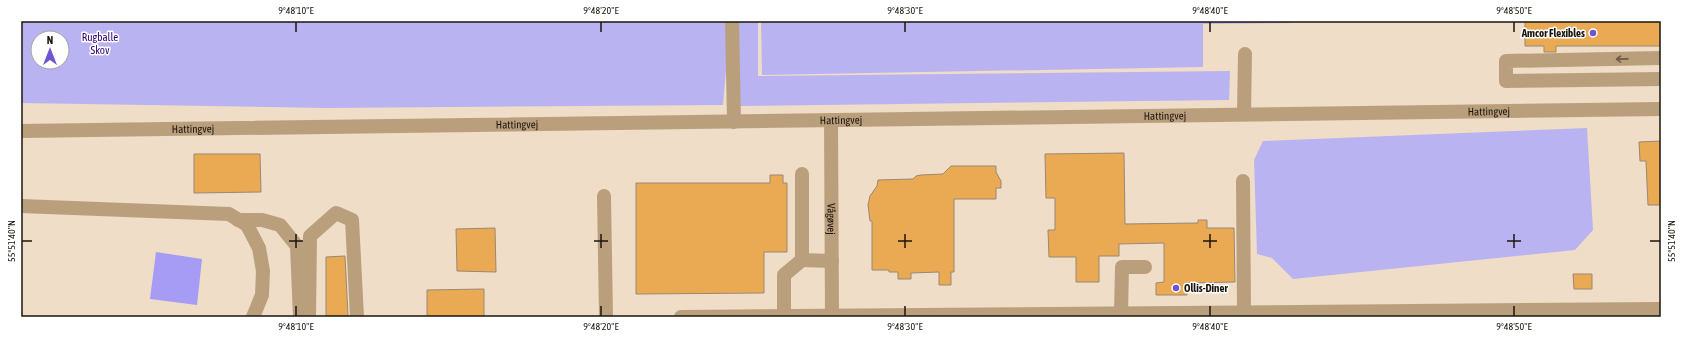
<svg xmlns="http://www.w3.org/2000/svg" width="1682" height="338" font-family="'Asap Condensed',sans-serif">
  <rect width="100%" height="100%" fill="#efddc7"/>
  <path fill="#b9b3f1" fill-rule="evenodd" d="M 21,21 L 726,21 L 727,58 L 723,105 L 326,108 L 21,103 ZM 38,38 L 62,38 L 62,62 L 38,62 Z
    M 739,21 L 758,21 L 758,76 L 1230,71 L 1229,100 L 739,106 Z
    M 761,21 L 1291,21 L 1291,23 L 1203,24 L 1203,67 L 762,75 Z
    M 1587,128 L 1593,230 L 1575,250 L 1293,279 L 1272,258 L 1257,254 L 1254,160 L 1263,141 Z"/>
  <path fill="#a69cf5" d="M 156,252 L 202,259 L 197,305 L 150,299 Z"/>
  <path fill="#eaaa53" stroke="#998874" d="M 1525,21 L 1661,21 L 1661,46 L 1556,46 L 1556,52 L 1544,52 L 1544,46 L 1525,46 Z
    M 1661,141 L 1661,205 L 1648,205 L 1646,161 L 1640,161 L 1639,142 Z
    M 1124,153 L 1125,224 L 1198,223 L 1198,220 L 1207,220 L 1207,228 L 1234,228 L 1235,282 L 1187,283 L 1187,295 L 1156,295 L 1156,283 L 1164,282 L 1164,243 L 1119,244 L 1119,256 L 1099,256 L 1099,282 L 1076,282 L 1076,257 L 1049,257 L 1048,230 L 1055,230 L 1055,198 L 1046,198 L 1045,154 Z
    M 194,154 L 260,154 L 261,192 L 194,193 Z
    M 951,166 L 996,166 L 996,172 L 1001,181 L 1001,188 L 996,188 L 996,199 L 954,199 L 954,272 L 951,272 L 951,285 L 939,285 L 939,272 L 911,273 L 911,279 L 898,279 L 898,272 L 889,272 L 889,270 L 872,270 L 872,221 L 870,221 L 868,205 L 870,196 L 877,186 L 878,180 L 913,179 L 916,176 L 921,175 L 943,174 Z
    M 770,175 L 783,175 L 783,183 L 787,183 L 787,252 L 764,252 L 764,293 L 636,294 L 636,183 L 770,183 Z
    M 495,228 L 496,272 L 457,271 L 456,229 Z
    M 345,256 L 348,316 L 326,316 L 326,257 Z
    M 1573,274 L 1592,274 L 1592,289 L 1574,289 Z
    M 484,289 L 484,317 L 427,317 L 427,290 Z"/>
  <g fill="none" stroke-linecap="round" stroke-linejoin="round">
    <g stroke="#ba9f7c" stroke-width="14">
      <path d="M 732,21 L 734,122"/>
      <path d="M 1661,58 L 1506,61 L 1506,81 L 1661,79"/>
      <path d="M 1244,114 L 1245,54"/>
      <path id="s1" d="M 831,120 L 832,317"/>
      <path id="s2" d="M 21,131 L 1661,109"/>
      <path d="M 1243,181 L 1244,312"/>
      <path d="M 604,196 L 606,317"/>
      <path d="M 21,206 L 229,214 L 247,225 L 259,248 L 263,271 L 262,295 L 253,317"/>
      <path d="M 238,220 L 262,220 L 280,225 L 297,246 L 300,317"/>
      <path d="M 802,260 L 832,261"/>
      <path d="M 1121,313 L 1122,267 L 1145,267"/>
      <path d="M 784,316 L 784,275 L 802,260 L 802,174"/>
      <path d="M 309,317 L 310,236 L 336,213 L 352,220 L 357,317"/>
      <path d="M 681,317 L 1661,309"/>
    </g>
  </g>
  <defs><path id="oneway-shaft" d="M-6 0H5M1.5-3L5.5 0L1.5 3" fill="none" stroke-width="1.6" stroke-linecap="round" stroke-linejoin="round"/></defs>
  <use stroke="#6b5a45" href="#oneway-shaft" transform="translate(1622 59) rotate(179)"/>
  <path fill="none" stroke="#1c160e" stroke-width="1.5" d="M 296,22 L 296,32M 601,22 L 601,32M 905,22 L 905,32M 1210,22 L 1210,32M 1514,22 L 1514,32M 296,234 L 296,248M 601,234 L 601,248M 905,234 L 905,248M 1210,234 L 1210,248M 1514,234 L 1514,248M 22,241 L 32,241M 289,241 L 303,241M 594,241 L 608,241M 898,241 L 912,241M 1203,241 L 1217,241M 1507,241 L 1521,241M 1650,241 L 1660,241M 296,306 L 296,316M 601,306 L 601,316M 905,306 L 905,316M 1210,306 L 1210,316M 1514,306 L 1514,316"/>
  <g fill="#6e55cf" stroke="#fff" stroke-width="1.5">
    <circle cx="1593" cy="33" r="4"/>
    <circle cx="1176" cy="288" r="4"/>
  </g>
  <g text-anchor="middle" stroke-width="3" stroke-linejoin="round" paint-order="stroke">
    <g font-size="11" font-weight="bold" fill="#1c160e" stroke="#fff" text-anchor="end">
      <text x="1585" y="37">Amcor Flexibles</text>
      <text x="1184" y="292" text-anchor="start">Ollis-Diner</text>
    </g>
    <g font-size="11" fill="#2d0471" stroke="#fff">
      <text x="100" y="41">Rugballe<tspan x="100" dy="13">Skov</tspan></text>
    </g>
    <g font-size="11" fill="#1c160e" stroke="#fff">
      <text dy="4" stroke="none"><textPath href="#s2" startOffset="1468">Hattingvej</textPath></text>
      <text dy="4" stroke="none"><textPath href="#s2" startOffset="1144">Hattingvej</textPath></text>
      <text dy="4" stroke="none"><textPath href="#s2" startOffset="820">Hattingvej</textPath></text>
      <text dy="4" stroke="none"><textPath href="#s2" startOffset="496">Hattingvej</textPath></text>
      <text dy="4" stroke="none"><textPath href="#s2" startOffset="172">Hattingvej</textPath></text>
      <text dy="4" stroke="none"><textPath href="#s1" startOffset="99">Vågøvej</textPath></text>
    </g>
  </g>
  <rect width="1682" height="338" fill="none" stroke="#ffffff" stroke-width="44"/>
  <g transform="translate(50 50)"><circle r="19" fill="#ffffff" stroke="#a4a29f"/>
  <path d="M0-3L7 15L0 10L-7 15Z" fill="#6e55cf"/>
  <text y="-6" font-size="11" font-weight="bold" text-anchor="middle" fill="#1c160e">N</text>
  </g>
  <rect x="22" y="22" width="1638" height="294" fill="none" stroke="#1c160e" stroke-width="1.5"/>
  <g font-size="10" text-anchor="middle" fill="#1c160e">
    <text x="296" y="14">9°48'10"E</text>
    <text x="601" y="14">9°48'20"E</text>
    <text x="905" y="14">9°48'30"E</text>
    <text x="1210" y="14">9°48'40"E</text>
    <text x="1514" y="14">9°48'50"E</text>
    <text transform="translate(11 241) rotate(-90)" y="4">55°51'40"N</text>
    <text transform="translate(1671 241) rotate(-90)" y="4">55°51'40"N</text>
    <text x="296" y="330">9°48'10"E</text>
    <text x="601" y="330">9°48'20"E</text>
    <text x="905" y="330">9°48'30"E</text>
    <text x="1210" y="330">9°48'40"E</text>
    <text x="1514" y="330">9°48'50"E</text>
  </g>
</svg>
